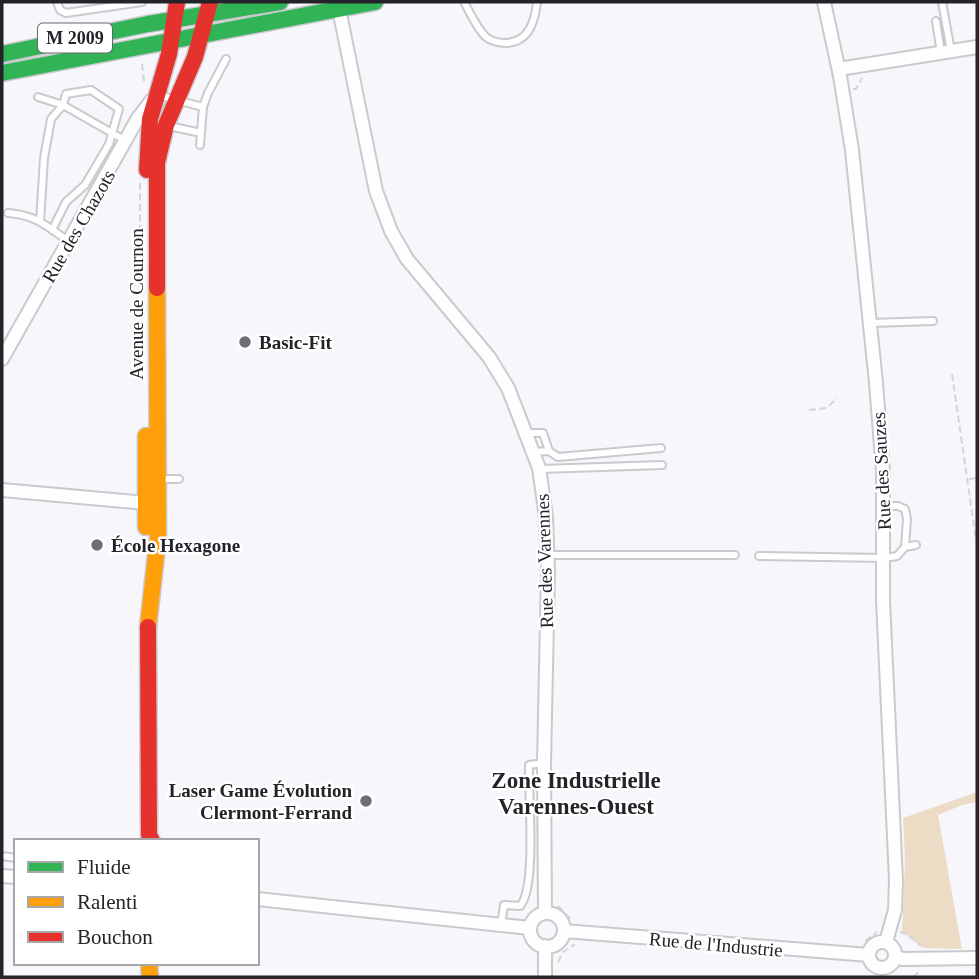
<svg xmlns="http://www.w3.org/2000/svg" width="979" height="979" font-family="Georgia,serif">
  <rect width="100%" height="100%" fill="#f7f6fb"/>
  <path fill="#eddcc5" d="M 977,792 L 977,802 L 962,805 L 938,815 L 962,949 L 924,948 L 902,932 L 905,861 L 903,818 Z"/>
  <g fill="none" stroke-linecap="round" stroke-linejoin="round">
    <g stroke="#cac9ce" stroke-width="10">
      <path id="lane" d="M 57,2 L 60,10 L 66,13 L 142,2
        M 942,2 L 951,51
        M 465,4 C 471,14 477,29 486,37 C 492,42 500,43 507,43 C 530,41 535,20 537,2
        M 936,21 L 941,53
        M 158,95 L 203,107
        M 38,97 L 63,105 L 66,94 L 91,90 L 119,109 L 109,144 L 85,185 L 66,202 L 52,230
        M 169,126 L 201,133
        M 200,145 L 203,107 L 208,93 L 226,59
        M 8,213 C 35,215 46,225 68,241
        M 40,222 L 44,158 L 51,119 L 63,105 L 126,141
        M 870,323 L 933,321
        M 527,433 L 543,433 L 549,451
        M 534,452 L 549,451 L 558,457 L 661,448
        M 540,469 L 662,465
        M 160,479 L 179,479
        M 885,506 L 898,506 L 905,509 L 907,519 L 905,547
        M 548,555 L 735,555
        M 759,556 L 884,558 L 897,556 L 905,547 L 916,545
        M 2,856 L 16,858
        M 501,925 L 504,905 L 520,906 C 537,888 528,793 529,765 L 544,763"/>
    </g>
    <g stroke="#cac9ce" stroke-width="16">
      <path id="street" d="M 824,2 L 840,76 L 852,150 L 876,383 L 883,472 L 883,600 L 896,880 L 895,910 L 886,942
        M 339,9 L 376,191 L 391,231 L 407,259 L 489,357 L 508,388 L 539,468 L 546,517 L 548,573 L 544,763 L 545,913
        M 839,69 L 977,47
        M 2,359 L 138,118 L 152,100
        M 2,490 L 146,503 L 151,500
        M 2,876 L 16,877
        M 257,899 L 530,928
        M530 930a17 17 0 1 1 34 0a17 17 0 1 1-34 0Z
        M 564,931 L 869,955
        M869 955a13 13 0 1 1 26 0a13 13 0 1 1-26 0Z
        M 545,946 L 545,977
        M 896,956 L 902,959 L 977,958"/>
    </g>
    <g stroke="#cac9ce" stroke-width="19">
      <path id="fast" d="M 2,54 L 148,24 L 280,2
        M 2,73 L 375,2"/>
    </g>
    <g stroke="#cac9ce" stroke-width="19">
      <path id="slow" d="M 146,436 L 146,527
        M 148,627 L 158,537 L 157,288
        M 149,963 L 150,977"/>
    </g>
    <g stroke="#cac9ce" stroke-width="19">
      <path id="jam" d="M 147,170 L 150,119 L 169,54 L 177,2
        M 157,288 L 157,163 L 166,125 L 195,57 L 210,2
        M 148,627 L 149,835 L 152,841"/>
    </g>
    <path stroke="#d5d4d6" stroke-width="2" stroke-dasharray="7 3.5" stroke-linecap="butt" d="M 142,64 L 144,82
      M 853,89 L 856,89 L 862,78
      M 140,183 L 140,267
      M 952,374 L 977,547
      M 809,410 L 827,408 L 837,398
      M 969,479 L 977,478
      M 558,906 L 571,919
      M 900,932 L 907,934 L 921,946
      M 865,941 L 877,932
      M 558,962 L 563,952 L 575,944
      M 913,977 L 919,972"/>
    <use href="#lane" stroke="#fefefe" stroke-width="6"/>
    <use href="#street" stroke="#fefefe" stroke-width="12"/>
    <use href="#fast" stroke="#30b455" stroke-width="16"/>
    <use href="#slow" stroke="#ff9f0a" stroke-width="16"/>
    <use href="#jam" stroke="#e5322d" stroke-width="16"/>
  </g>
  <g fill="#6e6d72" stroke="#fff" stroke-width="2.5">
    <circle cx="245" cy="342" r="7"/>
    <circle cx="97" cy="545" r="7"/>
    <circle cx="366" cy="801" r="7"/>
  </g>
  <g text-anchor="middle" stroke-width="5" stroke-linejoin="round" paint-order="stroke">
    <rect fill="#fff" stroke="#666569" stroke-width="2" x="38" y="23.5" width="74" height="29" rx="5"/>
    <g font-size="18" font-weight="bold" fill="#242329">
      <text x="75" y="44">M 2009</text>
    </g>
    <g font-size="19" fill="#242329" stroke="#fff">
      <text transform="translate(78 226) rotate(-60)" y="7">Rue des Chazots</text>
      <text transform="translate(136 304) rotate(-90)" y="7">Avenue de Cournon</text>
      <text transform="translate(881 471) rotate(-93)" y="7">Rue des Sauzes</text>
      <text transform="translate(544 561) rotate(-92)" y="7">Rue des Varennes</text>
      <text transform="translate(716 944) rotate(5)" y="7">Rue de l'Industrie</text>
    </g>
    <g font-size="19" font-weight="bold" fill="#242329" stroke="#fff" text-anchor="start">
      <text x="259" y="349">Basic-Fit</text>
      <text x="111" y="552">École Hexagone</text>
      <text x="352" y="797" text-anchor="end">Laser Game Évolution<tspan x="352" dy="22">Clermont-Ferrand</tspan></text>
    </g>
    <g font-size="23" font-weight="bold" fill="#242329" stroke="#fff">
      <text x="576" y="788">Zone Industrielle<tspan x="576" dy="26">Varennes-Ouest</tspan></text>
    </g>
  </g>
  <rect width="979" height="979" fill="none" stroke="#242329" stroke-width="7"/>
  <rect x="14" y="839" width="245" height="126" fill="#ffffff" stroke="#a7a7a9" stroke-width="2"/>
  <rect x="28" y="862" width="35" height="10" fill="#30b455" stroke="#a7a7a9" stroke-width="2"/>
  <text x="77" y="874" font-size="21" fill="#242329">Fluide</text>
  <rect x="28" y="897" width="35" height="10" fill="#ff9f0a" stroke="#a7a7a9" stroke-width="2"/>
  <text x="77" y="909" font-size="21" fill="#242329">Ralenti</text>
  <rect x="28" y="932" width="35" height="10" fill="#e5322d" stroke="#a7a7a9" stroke-width="2"/>
  <text x="77" y="944" font-size="21" fill="#242329">Bouchon</text>
</svg>
